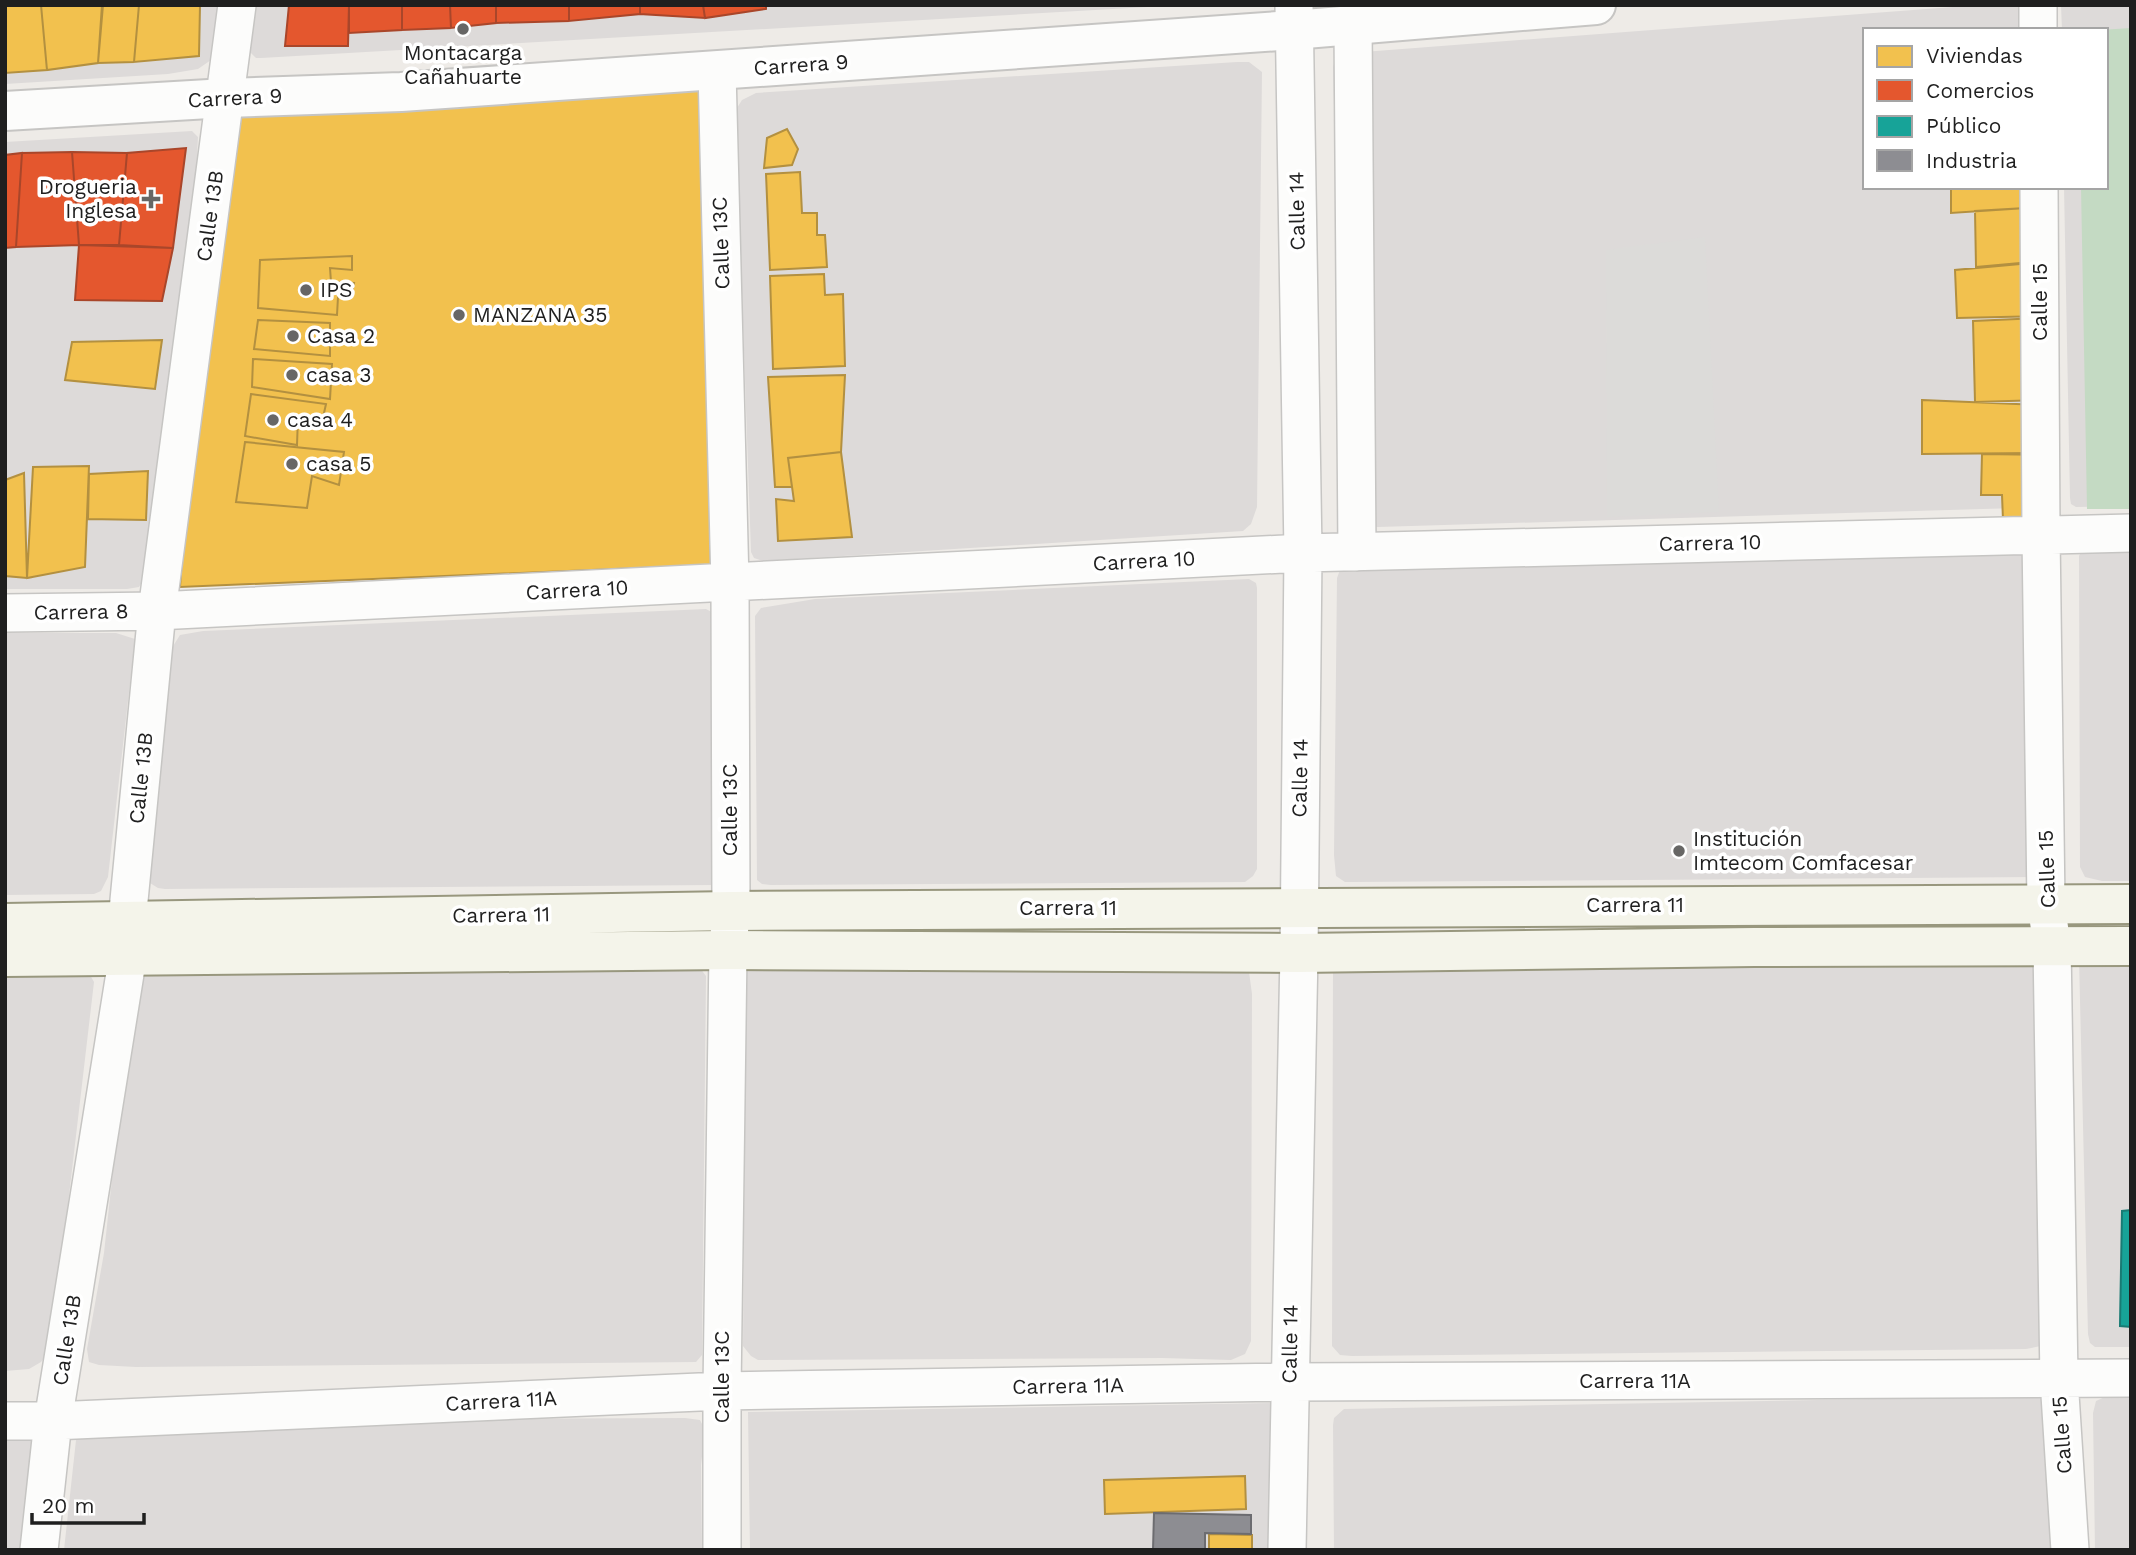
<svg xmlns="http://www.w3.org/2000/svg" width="2136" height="1555" font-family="'Work Sans',sans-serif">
  <rect width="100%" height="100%" fill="#eeebe7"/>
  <path fill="#dddad9" d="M 5,5 L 220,5 L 211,60 L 198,69 L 168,74 L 5,84 Z
    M 255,5 L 1183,5 L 261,58 L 256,58 L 249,51 Z
    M 1979,5 L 2027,5 L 2034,30 L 1865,30 L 1865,187 L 2041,187 L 2044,400 L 2017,508 L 1345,528 L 1333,67 L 1337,54 Z
    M 2061,5 L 2131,5 L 2131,506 L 2076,507 L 2071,504 L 2070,498 L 2064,187 L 2106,187 L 2106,30 L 2062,30 Z
    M 1237,62 L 1249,62 L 1262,72 L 1257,507 L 1251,524 L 1243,531 L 763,561 L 754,558 L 751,552 L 736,120 L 737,108 L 742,100 L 756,93 Z
    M 192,131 L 198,137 L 196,173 L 144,579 L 139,587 L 127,589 L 5,589 L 5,142 Z
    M 2131,545 L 2131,881 L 2102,881 L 2085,877 L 2080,867 L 2079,556 L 2081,552 Z
    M 2033,546 L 2038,877 L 1354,882 L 1345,882 L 1336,876 L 1334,855 L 1337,578 L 1341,567 Z
    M 1249,579 L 1256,583 L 1257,588 L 1257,869 L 1253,876 L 1245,882 L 771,885 L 762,884 L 757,880 L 755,616 L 761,608 L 815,599 Z
    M 706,609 L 719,616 L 714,885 L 165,889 L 158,888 L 150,883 L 149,879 L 170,651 L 180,635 L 203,631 Z
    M 5,633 L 116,633 L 135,639 L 108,877 L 101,891 L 94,894 L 5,895 Z
    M 2131,950 L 2131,1347 L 2095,1347 L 2090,1343 L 2088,1334 L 2079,958 Z
    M 2038,954 L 2046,1345 L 2026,1349 L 1352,1356 L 1340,1355 L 1332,1346 L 1333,971 Z
    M 750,965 L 1249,972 L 1252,994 L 1251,1341 L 1245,1354 L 1231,1360 L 1162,1358 L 758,1360 L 751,1356 L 743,1346 L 746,975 Z
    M 700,968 L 706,976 L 702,1355 L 696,1362 L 136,1367 L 99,1365 L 89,1362 L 87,1349 L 104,1253 L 133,986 L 140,975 Z
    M 5,971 L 90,975 L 94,982 L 51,1349 L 41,1362 L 29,1369 L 5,1371 Z
    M 2107,1396 L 2131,1398 L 2131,1550 L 2095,1550 L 2093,1413 L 2096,1401 Z
    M 1925,1398 L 2052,1398 L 2059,1550 L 1334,1550 L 1333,1425 L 1334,1418 L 1344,1409 Z
    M 1275,1403 L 1271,1550 L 750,1550 L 748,1412 Z
    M 685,1418 L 700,1420 L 705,1430 L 701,1465 L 702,1550 L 64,1550 L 77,1431 L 182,1420 Z
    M 5,1421 L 36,1426 L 25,1550 L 5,1550 Z"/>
  <path fill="#c4dac3" d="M 2131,28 L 2131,509 L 2087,509 L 2081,187 L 2106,187 L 2106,30 L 2100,30 Z"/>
  <path fill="#dcdbd9" d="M 1705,237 L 1719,512 L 1607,517 L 1606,250 Z"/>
  <path fill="#f2c14e" stroke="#b39040" stroke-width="2" d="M 5,5 L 41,5 L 47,70 L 5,73 Z
    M 41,5 L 102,5 L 98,63 L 47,70 Z
    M 103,5 L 139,5 L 134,62 L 98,63 Z
    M 139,5 L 200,5 L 199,56 L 134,62 Z
    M 700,87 L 711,565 L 180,587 L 185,515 L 240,115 Z
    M 787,129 L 798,149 L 792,165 L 764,168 L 767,138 Z
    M 800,172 L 802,213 L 817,213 L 817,235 L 825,235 L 827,267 L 770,270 L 766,174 Z
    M 1951,187 L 2040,187 L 2041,207 L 1951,213 Z
    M 2041,207 L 2041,261 L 1976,267 L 1975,211 Z
    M 352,256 L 352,270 L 330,268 L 331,282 L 354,283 L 351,298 L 338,297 L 337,315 L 258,308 L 260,260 Z
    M 2042,262 L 2041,316 L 1957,318 L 1955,270 Z
    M 824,274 L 825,295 L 843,294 L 845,366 L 773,369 L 770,276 Z
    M 2040,318 L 2041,400 L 1975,402 L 1973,321 Z
    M 258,320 L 330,323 L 330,356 L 254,349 Z
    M 162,340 L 155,389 L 65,380 L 72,342 Z
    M 253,359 L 332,364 L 330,399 L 252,387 Z
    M 845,375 L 841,452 L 788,458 L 792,487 L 775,487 L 768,377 Z
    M 251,394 L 326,404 L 322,422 L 298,417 L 297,445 L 245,436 Z
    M 1922,400 L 2041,405 L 2042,453 L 1922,454 Z
    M 245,442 L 344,452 L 339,485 L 312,476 L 307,508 L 236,502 Z
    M 841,452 L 852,537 L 778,541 L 776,499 L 794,501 L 788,458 Z
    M 1982,454 L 2046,455 L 2048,519 L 2003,520 L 2002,495 L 1981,495 Z
    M 89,466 L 85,567 L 27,578 L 33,467 Z
    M 148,471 L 146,520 L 88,519 L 89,474 Z
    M 24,473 L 27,578 L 5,576 L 5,480 Z
    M 1245,1476 L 1246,1509 L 1105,1514 L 1104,1480 Z
    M 1209,1534 L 1252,1535 L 1252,1550 L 1209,1550 Z"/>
  <path fill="#e4572e" stroke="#a9462a" stroke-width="2" d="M 289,5 L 349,5 L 348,46 L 285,46 Z
    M 349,5 L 402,5 L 402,30 L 349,33 Z
    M 402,5 L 450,5 L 451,28 L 402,30 Z
    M 450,5 L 496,5 L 496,23 L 451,28 Z
    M 496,5 L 569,5 L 569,21 L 496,23 Z
    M 569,5 L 640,5 L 640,14 L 569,21 Z
    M 640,5 L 703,5 L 705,18 L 640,14 Z
    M 703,5 L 766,5 L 766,9 L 705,18 Z
    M 186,148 L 173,248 L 119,245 L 127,153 Z
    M 72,152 L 127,153 L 119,245 L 79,245 Z
    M 72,152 L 79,245 L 16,247 L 22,153 Z
    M 22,153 L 16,247 L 5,248 L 5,155 Z
    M 79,245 L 173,248 L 162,301 L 75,300 Z"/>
  <path fill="#17a398" stroke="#197b74" stroke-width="2" d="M 2131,1210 L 2131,1327 L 2120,1326 L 2122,1211 Z"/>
  <path fill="#8d8d92" stroke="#6c6c70" stroke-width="2" d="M 1154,1513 L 1251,1515 L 1251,1534 L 1205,1533 L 1205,1550 L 1153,1550 Z"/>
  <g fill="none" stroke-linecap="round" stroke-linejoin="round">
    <g stroke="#c6c5c3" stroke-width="40">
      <path id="minor" d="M 2038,5 L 2038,30
        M 1353,25 L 1357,552
        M 717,71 L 730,583 L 731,911 L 728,950 L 722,1391 L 722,1550
        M 2039,187 L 2041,534 L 2046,904 L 2052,945 L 2059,1379 L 2070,1550
        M 5,613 L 157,611 L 1303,553 L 2131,533
        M 5,1421 L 53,1421 L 722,1391 L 1290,1382 L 2131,1378
        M 39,1550 L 53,1421 L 128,955 L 127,921 L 157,611 L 237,5
        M 1287,1550 L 1299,953 L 1303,553 L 1294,5"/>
    </g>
    <g stroke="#c6c5c3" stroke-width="42">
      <path id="tertiary" d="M 5,111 L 226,98 L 401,92 L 1293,30 L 1596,5"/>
    </g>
    <g stroke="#98977e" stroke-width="42">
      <path id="secondary" d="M 5,923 L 731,911 L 2131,904
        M 5,957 L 728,950 L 1299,953 L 1754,947 L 2131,946"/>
    </g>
    <use href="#minor" stroke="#fcfcfb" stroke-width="37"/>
    <use href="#tertiary" stroke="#fcfcfb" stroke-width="38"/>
    <use href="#secondary" stroke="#f4f4ea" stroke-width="38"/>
  </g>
  <g fill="#676665" stroke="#fff" stroke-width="2.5">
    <circle cx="463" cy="29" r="7"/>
    <path d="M147.5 188.5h7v7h7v7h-7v7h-7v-7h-7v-7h7z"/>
    <circle cx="306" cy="290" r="7"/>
    <circle cx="459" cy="315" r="7"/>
    <circle cx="293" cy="336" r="7"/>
    <circle cx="292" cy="375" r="7"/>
    <circle cx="273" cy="420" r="7"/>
    <circle cx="292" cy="464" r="7"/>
    <circle cx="1679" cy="851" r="7"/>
  </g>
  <g text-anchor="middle" stroke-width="7" stroke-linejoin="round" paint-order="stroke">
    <g font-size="21" fill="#1f1f1f" stroke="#fff" text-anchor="start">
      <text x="463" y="60" text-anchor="middle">Montacarga<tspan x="463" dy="24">Cañahuarte</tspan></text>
      <text x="137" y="194" text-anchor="end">Drogueria<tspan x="137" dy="24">Inglesa</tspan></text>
      <text x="320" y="297">IPS</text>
      <text x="473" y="322">MANZANA 35</text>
      <text x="307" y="343">Casa 2</text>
      <text x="306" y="382">casa 3</text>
      <text x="287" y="427">casa 4</text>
      <text x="306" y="471">casa 5</text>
      <text x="1693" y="846">Institución<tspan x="1693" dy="24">Imtecom Comfacesar</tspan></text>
    </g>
    <g font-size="21" fill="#1f1f1f" stroke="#fff">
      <text transform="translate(801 65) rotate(-4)" y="7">Carrera 9</text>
      <text transform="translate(235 98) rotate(-3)" y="7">Carrera 9</text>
      <text transform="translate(1297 211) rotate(-91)" y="7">Calle 14</text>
      <text transform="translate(210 216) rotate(-82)" y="7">Calle 13B</text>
      <text transform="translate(721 243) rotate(-92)" y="7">Calle 13C</text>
      <text transform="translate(2040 302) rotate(-90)" y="7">Calle 15</text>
      <text transform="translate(1710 543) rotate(-1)" y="7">Carrera 10</text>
      <text transform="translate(1144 561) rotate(-3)" y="7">Carrera 10</text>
      <text transform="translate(577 590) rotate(-3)" y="7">Carrera 10</text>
      <text transform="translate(81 612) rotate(-1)" y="7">Carrera 8</text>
      <text transform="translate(141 778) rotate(-84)" y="7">Calle 13B</text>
      <text transform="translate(1300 778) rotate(-89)" y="7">Calle 14</text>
      <text transform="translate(730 810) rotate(-90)" y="7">Calle 13C</text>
      <text transform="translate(2047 869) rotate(-92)" y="7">Calle 15</text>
      <text x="1635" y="912">Carrera 11</text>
      <text x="1068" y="915">Carrera 11</text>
      <text transform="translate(501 915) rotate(-1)" y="7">Carrera 11</text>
      <text transform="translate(67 1340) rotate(-81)" y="7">Calle 13B</text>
      <text transform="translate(1290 1344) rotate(-89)" y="7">Calle 14</text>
      <text transform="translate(722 1377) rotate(-90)" y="7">Calle 13C</text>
      <text x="1635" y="1388">Carrera 11A</text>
      <text transform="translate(1068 1386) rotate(-1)" y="7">Carrera 11A</text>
      <text transform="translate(501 1401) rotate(-3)" y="7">Carrera 11A</text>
      <text transform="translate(2062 1435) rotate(-94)" y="7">Calle 15</text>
    </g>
  </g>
  <rect width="2136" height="1555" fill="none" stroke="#1f1f1f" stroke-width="14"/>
  <rect x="1863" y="28" width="245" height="161" fill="#ffffff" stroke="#a5a5a5" stroke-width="2"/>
  <rect x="1877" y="46" width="35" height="21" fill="#f2c14e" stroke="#a5a5a5" stroke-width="2"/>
  <text x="1926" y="63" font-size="21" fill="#1f1f1f">Viviendas</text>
  <rect x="1877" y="80" width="35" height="21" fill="#e4572e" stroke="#a5a5a5" stroke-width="2"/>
  <text x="1926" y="98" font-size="21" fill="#1f1f1f">Comercios</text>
  <rect x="1877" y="116" width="35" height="21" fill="#17a398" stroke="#a5a5a5" stroke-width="2"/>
  <text x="1926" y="133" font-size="21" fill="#1f1f1f">Público</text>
  <rect x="1877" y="150" width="35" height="21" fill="#8d8d92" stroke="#a5a5a5" stroke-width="2"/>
  <text x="1926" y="168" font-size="21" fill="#1f1f1f">Industria</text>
  <path d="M32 1513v10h112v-10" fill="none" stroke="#1f1f1f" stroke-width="3.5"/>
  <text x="42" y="1513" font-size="21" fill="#1f1f1f" stroke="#ffffff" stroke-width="5" paint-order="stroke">20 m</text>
</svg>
